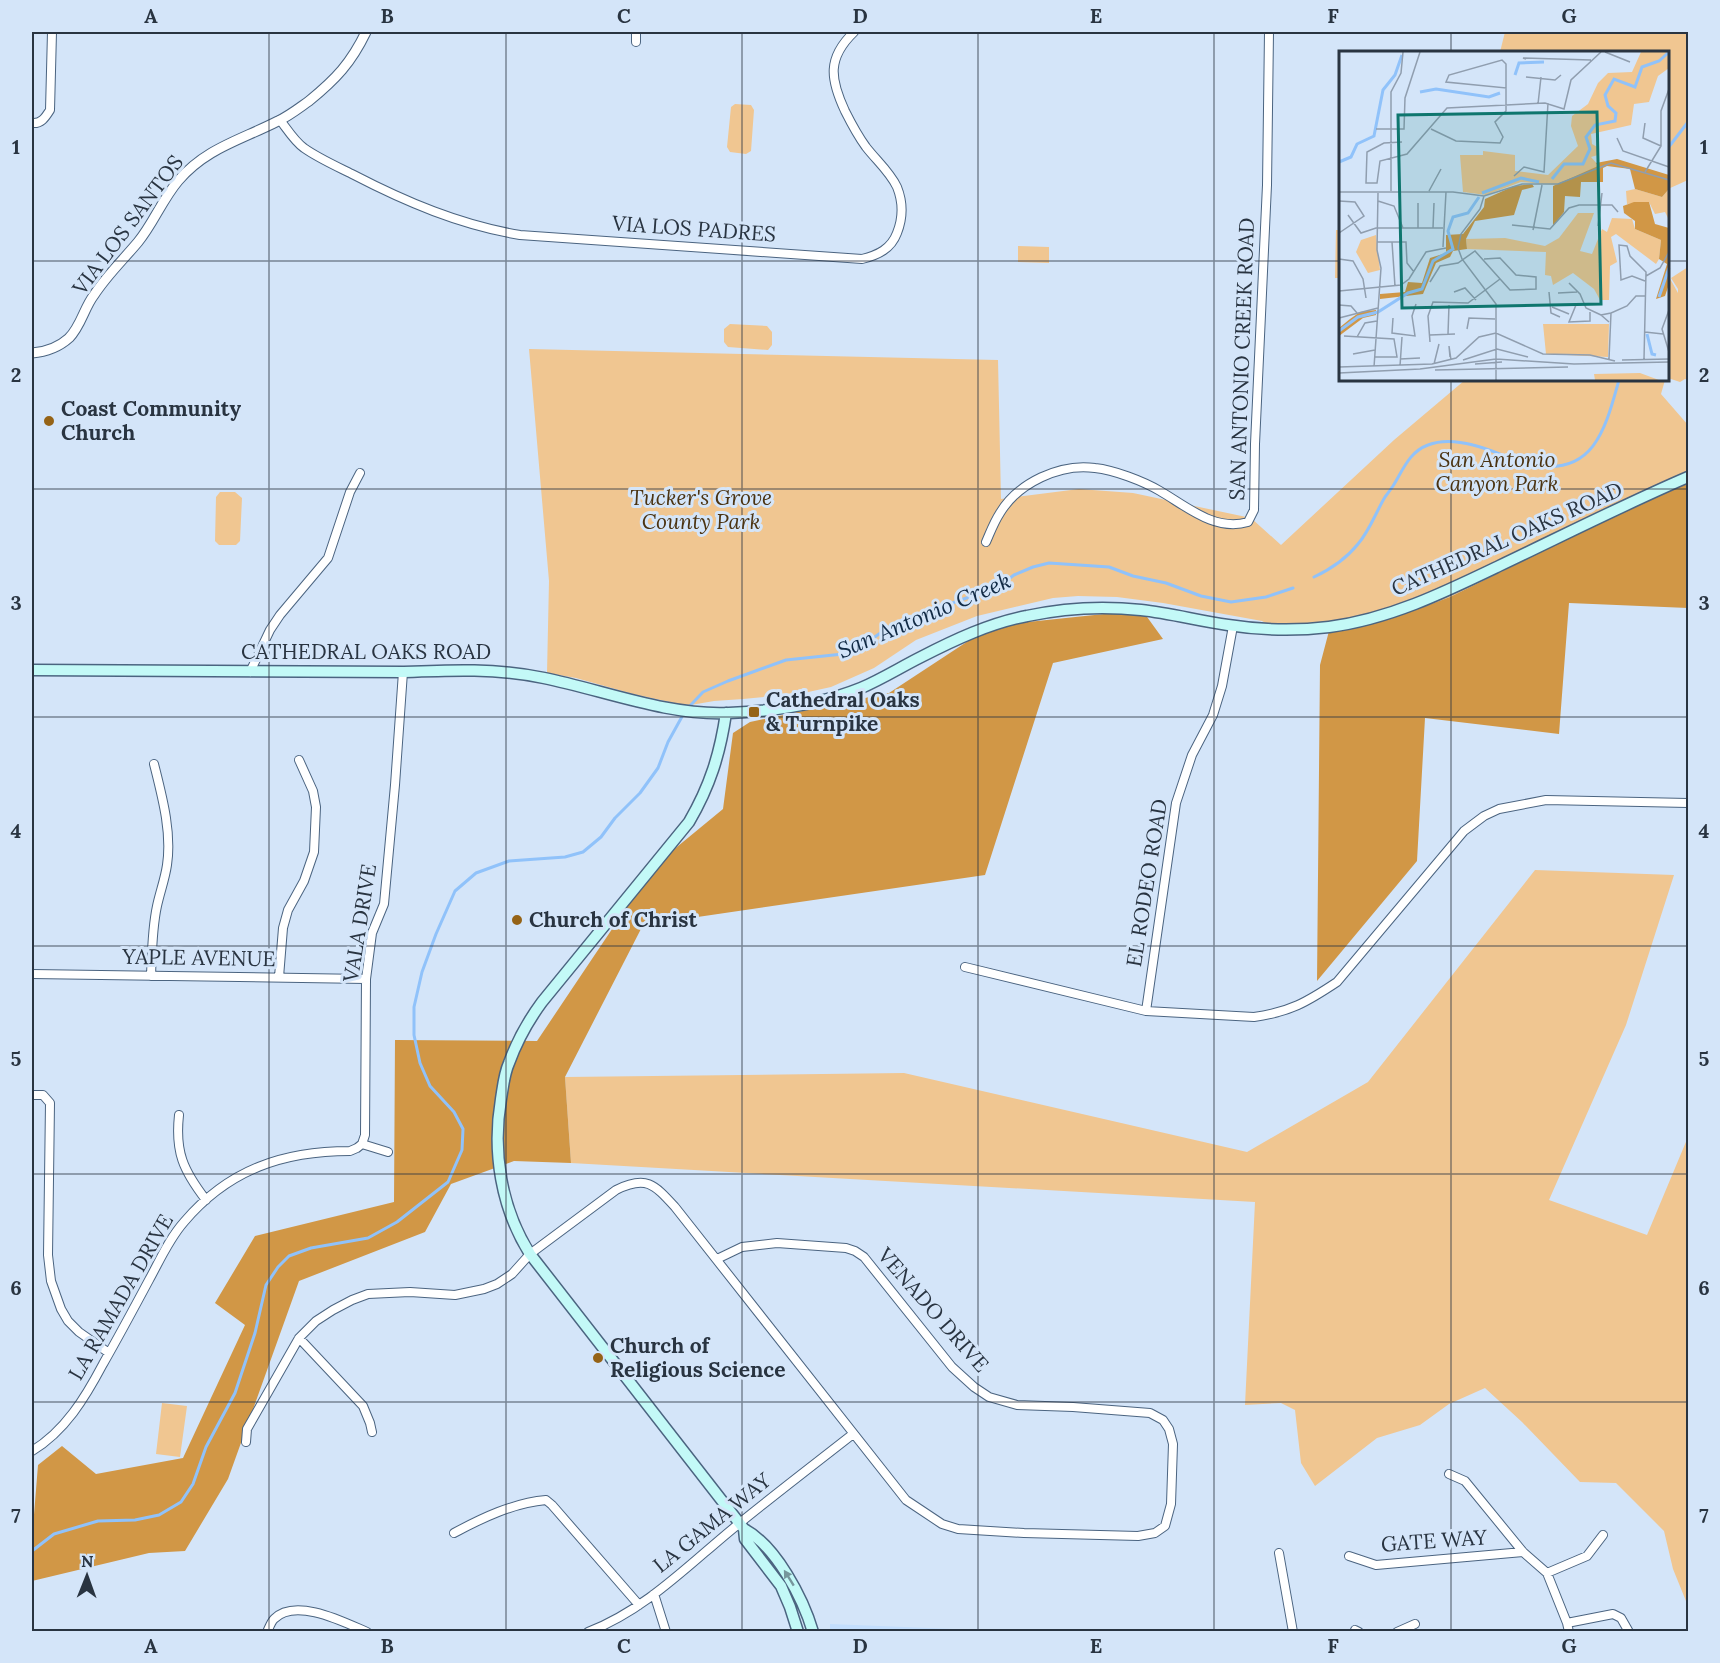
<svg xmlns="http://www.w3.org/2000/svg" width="1720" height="1663" font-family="Lora,serif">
  <rect width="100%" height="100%" fill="#d4e5f9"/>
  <path fill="#c3defd" d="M 830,1624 L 1003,1631 L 830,1632 Z"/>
  <path fill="#f0c691" d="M 1505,32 L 1688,32 L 1688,180 L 1668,189 L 1668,52 L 1500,52 Z
    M 735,104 L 751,105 L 754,110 L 751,151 L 746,154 L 730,152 L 727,147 L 731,107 Z
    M 1336,230 L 1340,230 L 1340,278 L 1335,278 Z
    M 1018,246 L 1049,247 L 1049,263 L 1018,262 Z
    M 1688,267 L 1688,380 L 1685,379 L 1680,382 L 1668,378 L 1668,275 L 1678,293 L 1678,289 L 1671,278 Z
    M 730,324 L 767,326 L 772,332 L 772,345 L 768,350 L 728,347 L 724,342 L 724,329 Z
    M 529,349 L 998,360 L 1001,499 L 1079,489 L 1133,493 L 1251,518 L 1281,545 L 1394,440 L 1465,380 L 1665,380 L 1661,394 L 1688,425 L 1688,483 L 1590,528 L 1450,597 L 1415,610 L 1352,627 L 1284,633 L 1262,621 L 1163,603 L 1117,597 L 1078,596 L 1053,598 L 977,616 L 916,640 L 874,668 L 831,687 L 790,696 L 776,692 L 776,690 L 773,696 L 743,699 L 714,701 L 691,705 L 679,704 L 633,694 L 576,678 L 547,673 L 549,581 Z
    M 220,492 L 235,492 L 242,498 L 240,541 L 236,545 L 219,545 L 215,541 L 216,497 Z
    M 1535,870 L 1674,875 L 1626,1025 L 1549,1200 L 1647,1235 L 1688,1137 L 1688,1606 L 1673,1569 L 1664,1531 L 1616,1483 L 1580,1482 L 1522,1422 L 1485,1388 L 1449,1404 L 1420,1425 L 1377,1438 L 1315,1486 L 1301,1463 L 1295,1410 L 1281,1403 L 1245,1405 L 1255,1202 L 571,1163 L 565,1077 L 904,1073 L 1247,1152 L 1368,1082 Z
    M 162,1403 L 187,1406 L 180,1457 L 156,1454 Z"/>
  <path fill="#d19746" d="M 1688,483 L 1688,608 L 1569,603 L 1559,734 L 1425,718 L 1417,861 L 1317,981 L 1320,665 L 1329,631 L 1352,627 L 1415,610 L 1450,597 L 1590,528 Z
    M 1142,610 L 1163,639 L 1053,663 L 985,875 L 643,925 L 565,1077 L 571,1163 L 514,1161 L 451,1184 L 425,1232 L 299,1281 L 228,1479 L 185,1551 L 149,1553 L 32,1581 L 32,1527 L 33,1527 L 38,1465 L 62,1446 L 96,1474 L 183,1458 L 245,1325 L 215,1303 L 255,1236 L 394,1202 L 395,1040 L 537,1041 L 655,865 L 723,809 L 733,733 L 750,722 L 889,693 L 991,626 Z"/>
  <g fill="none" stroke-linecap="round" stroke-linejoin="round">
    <path stroke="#90c2fa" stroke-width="3" d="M 1668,148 L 1688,122
      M 1314,577 C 1331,569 1346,559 1358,544 C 1370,530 1376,512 1385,497 C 1388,493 1391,489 1393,486 C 1403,470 1409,452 1428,445 C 1443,439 1458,441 1473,445 C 1494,450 1513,461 1534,465 C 1595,476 1606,426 1619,380
      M 688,708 L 703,692 L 728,681 L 786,660 L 843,654 L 863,645 L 895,623 L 998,587 L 1014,575 L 1033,567 L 1049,563 L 1109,567 L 1133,576 L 1166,583 L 1201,596 L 1231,602 L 1266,597 L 1293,588
      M 32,1551 L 54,1534 L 98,1521 L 135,1520 L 159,1515 L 181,1502 L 193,1484 L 206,1447 L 235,1393 L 255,1333 L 266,1285 L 278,1267 L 289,1256 L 311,1248 L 368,1238 L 397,1222 L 448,1182 L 462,1150 L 463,1129 L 454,1112 L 430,1086 L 420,1063 L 414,1035 L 414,1007 L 422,972 L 436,934 L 455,891 L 476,873 L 509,861 L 565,857 L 583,852 L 601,837 L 615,818 L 640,793 L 658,768 L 668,742 L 684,713"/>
    <g stroke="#4b6480" stroke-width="10">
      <path id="minor" d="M 636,42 L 636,32
        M 280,120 C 287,129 295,142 304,148 C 318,158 336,166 352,174 C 406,202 460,225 520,235 L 862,259 C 878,255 891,249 897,233 C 903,218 903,202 897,187 C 890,172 876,160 866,147 C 858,136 851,123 845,111 C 830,79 827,58 854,32
        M 32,123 C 41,124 45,118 50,110 L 52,32
        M 986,542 C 990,533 994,522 1000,513 C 1018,483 1060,463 1095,468 C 1114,470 1143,481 1160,491 C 1186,506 1215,532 1248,522 L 1254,510 L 1255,444 L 1267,185 L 1269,32
        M 250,672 L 270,630 L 280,615 L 328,558 L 350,492 L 360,473
        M 965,967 L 1146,1011 L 1254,1017 C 1290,1012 1307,1002 1337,982 L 1464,831 L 1484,816 L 1499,809 L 1546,800 L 1688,803
        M 32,974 L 366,979
        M 151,976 C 152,952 152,929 157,906 C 160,892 165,879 167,865 C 172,832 162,796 154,764
        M 279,977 L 283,928 L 288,910 L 304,881 L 314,852 L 316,807 L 313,791 L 299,760
        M 1146,1011 L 1176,803 L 1192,755 L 1213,715 L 1222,686 L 1233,626
        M 32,1095 L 43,1095 L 50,1103 L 48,1255 L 51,1281 L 61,1309 L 68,1321 L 79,1332 L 109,1353
        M 179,1115 C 175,1152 183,1170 206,1200
        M 362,1144 L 365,1135 L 366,979 L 372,933 L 384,904 L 395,785 L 403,672
        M 362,1144 L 388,1152
        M 299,1338 L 363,1406 L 370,1423 L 372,1432
        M 246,1442 L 247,1429 L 299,1338 L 316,1321 L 333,1310 L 352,1300 L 368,1294 L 410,1292 L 455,1295 L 484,1289 L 497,1284 L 512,1274 L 530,1254 L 616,1190 C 646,1175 654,1184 675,1207 L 906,1500 L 942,1524 L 958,1529 L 1024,1533 L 1138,1536 L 1155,1533 L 1165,1526 L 1171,1504 L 1173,1444 L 1169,1429 L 1163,1420 L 1150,1413 L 1073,1407 L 1017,1405 L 989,1397 L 974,1387 L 952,1367 L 864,1257 L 855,1251 L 846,1248 L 777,1243 L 742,1247 L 717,1259
        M 32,1451 C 65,1431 85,1398 103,1364 C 119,1336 134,1308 149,1280 C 160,1260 169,1239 184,1222 C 229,1169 284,1151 350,1151 L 357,1148 L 362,1144
        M 1449,1474 L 1465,1481 L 1523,1552 L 1547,1573 L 1567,1623 L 1569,1632
        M 454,1533 C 482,1518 513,1503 546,1500 L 552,1505 L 639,1605
        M 1279,1553 L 1293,1632
        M 1349,1556 L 1376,1565 L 1523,1552
        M 1547,1573 L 1587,1556 L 1603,1535
        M 654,1594 L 666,1632
        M 1567,1623 L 1613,1614 L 1621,1618 L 1629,1632
        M 1355,1630 L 1359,1632
        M 267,1632 C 269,1628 271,1622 274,1619 C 295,1597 344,1622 367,1632
        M 588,1632 C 648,1609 692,1561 741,1522 C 778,1492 816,1463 853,1434
        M 1397,1632 L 1415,1624"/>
    </g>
    <g stroke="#4b6480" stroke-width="11">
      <path id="tertiary" d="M 32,353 C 45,352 59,347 69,338 C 81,326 84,308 94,295 C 107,275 123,260 138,242 C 153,224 162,200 178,181 C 206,148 241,140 278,121 C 289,116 299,108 309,101 C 336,79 351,63 366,32"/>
    </g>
    <g stroke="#4b6480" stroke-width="13">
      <path id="secondary" d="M 32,670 L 403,672 C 451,670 497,668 544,678 C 603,690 668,716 729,713 C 774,711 819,705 861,688 C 882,679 901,667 921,657 C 954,640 990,623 1027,616 C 1064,608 1104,606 1141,610 C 1170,613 1199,621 1228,625 C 1260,630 1296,631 1329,627 C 1390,619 1445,592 1499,566 C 1562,536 1625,504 1688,477
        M 726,713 C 720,754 710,786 689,822 L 542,1002 C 528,1021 517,1041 509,1063 C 504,1074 503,1087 501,1099 C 492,1152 501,1208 530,1254 L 744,1529 C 776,1546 803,1598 813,1632
        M 744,1529 L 745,1539 L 781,1586 L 790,1607 L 798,1632"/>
    </g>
    <use href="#minor" stroke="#fff" stroke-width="8"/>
    <use href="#tertiary" stroke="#fff" stroke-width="9"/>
    <use href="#secondary" stroke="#c3f9f7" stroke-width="10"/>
  </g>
  <defs><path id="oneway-solid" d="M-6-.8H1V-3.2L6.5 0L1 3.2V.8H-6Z" transform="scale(1.5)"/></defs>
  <use fill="#76969c" href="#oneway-solid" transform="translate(789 1578) rotate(-122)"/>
  <path fill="none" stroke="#293441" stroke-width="1.5" stroke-opacity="0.55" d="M 269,32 L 269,1632M 506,32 L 506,1632M 742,32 L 742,1632M 978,32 L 978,1632M 1214,32 L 1214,1632M 1451,32 L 1451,52M 32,261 L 1340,261M 1668,261 L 1688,261M 1451,380 L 1451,1632M 32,489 L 1688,489M 32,717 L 1688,717M 32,946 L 1688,946M 32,1174 L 1688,1174M 32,1402 L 1688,1402"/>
  <g fill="#956316" stroke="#d4e5f9" stroke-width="2">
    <circle cx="49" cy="421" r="6"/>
    <rect x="748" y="706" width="12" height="12" rx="3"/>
    <circle cx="517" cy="920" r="6"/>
    <circle cx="598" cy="1358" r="6"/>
  </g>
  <g text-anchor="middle" stroke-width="6" stroke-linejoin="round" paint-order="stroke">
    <g font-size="21" fill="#293441" stroke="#d4e5f9">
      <text transform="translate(128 225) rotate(-53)" y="7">VIA LOS SANTOS</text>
      <text transform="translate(694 229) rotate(4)" y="7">VIA LOS PADRES</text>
      <text transform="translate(1242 359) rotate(-88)" y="7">SAN ANTONIO CREEK ROAD</text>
      <text transform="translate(1507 539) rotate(-24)" y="7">CATHEDRAL OAKS ROAD</text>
      <text x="366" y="659">CATHEDRAL OAKS ROAD</text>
      <text transform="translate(1147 883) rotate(-81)" y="7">EL RODEO ROAD</text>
      <text transform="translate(360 923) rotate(-81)" y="7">VALA DRIVE</text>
      <text transform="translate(199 958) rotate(1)" y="7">YAPLE AVENUE</text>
      <text transform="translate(121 1297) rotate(-60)" y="7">LA RAMADA DRIVE</text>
      <text transform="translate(933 1310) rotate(49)" y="7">VENADO DRIVE</text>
      <text transform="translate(712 1523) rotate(-39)" y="7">LA GAMA WAY</text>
      <text transform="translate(1434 1541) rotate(-4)" y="7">GATE WAY</text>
    </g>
    <g font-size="21" font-weight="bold" fill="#293441" stroke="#d4e5f9" text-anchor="start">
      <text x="61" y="416">Coast Community<tspan x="61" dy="24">Church</tspan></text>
      <text x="766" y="707">Cathedral Oaks<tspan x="766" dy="24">&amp; Turnpike</tspan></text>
      <text x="529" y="927">Church of Christ</text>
      <text x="610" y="1353">Church of<tspan x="610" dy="24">Religious Science</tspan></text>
    </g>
    <g font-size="21" font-style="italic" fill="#4b3311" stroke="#d4e5f9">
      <text x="1497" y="467">San Antonio<tspan x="1497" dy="24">Canyon Park</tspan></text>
      <text x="701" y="505">Tucker's Grove<tspan x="701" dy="24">County Park</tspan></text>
    </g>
    <g font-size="22" font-style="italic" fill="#112a45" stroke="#d4e5f9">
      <text transform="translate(924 615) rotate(-23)" y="8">San Antonio Creek</text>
    </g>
  </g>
  <g transform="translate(1339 51)">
    <rect width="330" height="330" fill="#d4e5f9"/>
    <path d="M 302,1 L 330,1 L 330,17 L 319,25 L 310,51 L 295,53 L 292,74 L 252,83 L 253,93 L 260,97 L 259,104 L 252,106 L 260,115 L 217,134 L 182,131 L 147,144 L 124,141 L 121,104 L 144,104 L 144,100 L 176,104 L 176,120 L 209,124 L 239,95 L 232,75 L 233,65 L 249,53 L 259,32 L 269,22 L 293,21 ZM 296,138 L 323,146 L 330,138 L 330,169 L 326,161 L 316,163 L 310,151 L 288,153 L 287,140 ZM 239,162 L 255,162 L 241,200 L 253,203 L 263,178 L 268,181 L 273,167 L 293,168 L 296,178 L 322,189 L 320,208 L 317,213 L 277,183 L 272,186 L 278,211 L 271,215 L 270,249 L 261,249 L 255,238 L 234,222 L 214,234 L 212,225 L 206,224 L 207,201 L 128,198 L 127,188 L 166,187 L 206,195 L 220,187 ZM 37,184 L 41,219 L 29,222 L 17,201 L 22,189 ZM 204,273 L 270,273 L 269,306 L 207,303 ZM 301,322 L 320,329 L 256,329 L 255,323 Z" fill="#f0c691"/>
    <path d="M 278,108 L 330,124 L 330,138 L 323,146 L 296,138 L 291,118 L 268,115 L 264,117 L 264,131 L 242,131 L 241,146 L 226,145 L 225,161 L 214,175 L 214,135 L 259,115 L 257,112 ZM 193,133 L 195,136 L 183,139 L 175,164 L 136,170 L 127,188 L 128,198 L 114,200 L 111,206 L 97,212 L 84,243 L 41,248 L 41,243 L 66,241 L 69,231 L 83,232 L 91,207 L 107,202 L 107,184 L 124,183 L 145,156 L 146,148 L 175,135 ZM 295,151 L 310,151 L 316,173 L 330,177 L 330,233 L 326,245 L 317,248 L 328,213 L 320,208 L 322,189 L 296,178 L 296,170 L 285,162 L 284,155 ZM 37,259 L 37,264 L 24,267 L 0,285 L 0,277 L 11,268 L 21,261 Z" fill="#d19746"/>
    <path fill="none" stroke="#90c2fa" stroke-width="3" d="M 176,24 L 180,12 L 205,11M 81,41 L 97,38 L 150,46 L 161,42M 0,111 L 12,106 L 18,93 L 35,85 L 44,39 L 56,24 L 63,4M 213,128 L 225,113 L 244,113 L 251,98 L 247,86 L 256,74 L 276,70 L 277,62 L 269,55 L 266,44 L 275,28 L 296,36 L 303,16 L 320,10 L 330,1M 143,142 L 182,127 L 200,131M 320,246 L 330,217M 0,280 L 19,266 L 39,261 L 69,242 L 83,238 L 94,210 L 114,198 L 109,180 L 114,166 L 129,162 L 140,146M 308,283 L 313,303 L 317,304"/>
    <path fill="none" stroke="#909eaf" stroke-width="1.5" d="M 266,1 L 291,11M 187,8 L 184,7 L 252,9M 163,9 L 167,13 L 167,37 L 107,31 L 110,24 ZM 187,26 L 216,29 L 222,24M 199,53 L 202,26M 306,72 L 304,87 L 322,95M 37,78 L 65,78 L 66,47 L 81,1M 92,78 L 117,90 L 161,92 L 164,86 L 156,71 L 167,60 L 167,37M 278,87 L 284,100 L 330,116M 63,91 L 45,92 L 28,101 L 27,132 L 38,132 L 41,110 L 68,103 L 108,57 L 206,52 L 225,58 L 232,29 L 262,1M 306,121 L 322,95 L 322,60 L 330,38M 175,125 L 185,116 L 205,121 L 209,52M 52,140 L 52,41 L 62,22 L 64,1M 90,140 L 102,118M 0,141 L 114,141 L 145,145 L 183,133 L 219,133 L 272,112 L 330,129M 145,145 L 141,158 L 122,183 L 119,197 L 123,208 L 157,253 L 157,329M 0,150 L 16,151 L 25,165 L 0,182M 39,150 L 55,155 L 64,177M 79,152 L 79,177M 9,164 L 22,182 L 37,177 L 104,177M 173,174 L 211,178 L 230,157 L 240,154 L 273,154 L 279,161M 259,175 L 263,142M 94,177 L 95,152M 194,179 L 203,134M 38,191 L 67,191 L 68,212 L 75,221M 53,191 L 56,235M 104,196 L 107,141M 0,208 L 14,210 L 24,228 L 27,247M 307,225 L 321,217 L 330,201M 91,231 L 101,215 L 119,212 L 136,200 L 171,239 L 197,238 L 197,226 L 177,224 L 161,207 L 145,208M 230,232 L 241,243 L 247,257 L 262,264M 0,240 L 62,234 L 70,228 L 87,201 L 107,197M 115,241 L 126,237 L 137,249M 210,241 L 212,262 L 221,266M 219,242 L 238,241M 245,253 L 237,254 L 230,271 L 251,270 L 251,261M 0,254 L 12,255 L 18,262M 213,256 L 230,263M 330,259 L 323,278 L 330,301M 0,267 L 39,257M 54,267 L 53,282 L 76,285 L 73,265 L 77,253M 270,271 L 262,264 L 272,262M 128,278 L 130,267 L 156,268M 306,281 L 324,283M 109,283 L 110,254M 91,284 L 116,283M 5,285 L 55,288 L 58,306 L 36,306M 18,286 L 26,272 L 38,270M 91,291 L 89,265 L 94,251 L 129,252 L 161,228M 14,303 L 36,299M 111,306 L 110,295 L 112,309M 61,308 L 81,307M 270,308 L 272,262 L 288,255 L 297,245 L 306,245M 305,308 L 307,221 L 291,205 L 288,195 L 280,194 L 282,229 L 293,225 L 306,230M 124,309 L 158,298 L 189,306M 283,309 L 330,308M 95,313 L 100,293M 136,313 L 163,311M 61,315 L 63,286M 0,316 L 93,313 L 117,307 L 140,286 L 157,282 L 204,303 L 251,304 L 276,310M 35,316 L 42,217 L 38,199 L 39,142M 96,319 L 229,316M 0,322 L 81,318 L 157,308 L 235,313 L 330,311"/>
    <path fill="#0f766e" fill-opacity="0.15" stroke="#0f766e" stroke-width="3" d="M 258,61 L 262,253 L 63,257 L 59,64 Z"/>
    <rect width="330" height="330" fill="none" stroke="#293441" stroke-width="3"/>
  </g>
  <rect width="1720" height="1663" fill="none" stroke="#d4e5f9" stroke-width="66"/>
  <g transform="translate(87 1576) rotate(1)" stroke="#d4e5f9" stroke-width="4.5" paint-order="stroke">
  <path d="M0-4.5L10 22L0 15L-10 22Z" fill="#293441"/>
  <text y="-9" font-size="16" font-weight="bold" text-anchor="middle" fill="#293441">N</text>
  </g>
  <rect x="33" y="33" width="1654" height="1597" fill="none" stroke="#293441" stroke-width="2"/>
  <g font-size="20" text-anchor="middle" font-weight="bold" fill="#293441">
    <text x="151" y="23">A</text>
    <text x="387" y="23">B</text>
    <text x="624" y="23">C</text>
    <text x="860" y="23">D</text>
    <text x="1096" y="23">E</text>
    <text x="1333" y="23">F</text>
    <text x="1569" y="23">G</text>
    <text x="16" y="154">1</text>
    <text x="1704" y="154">1</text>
    <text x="16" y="382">2</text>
    <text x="1704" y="382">2</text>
    <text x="16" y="610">3</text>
    <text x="1704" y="610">3</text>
    <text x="16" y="838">4</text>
    <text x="1704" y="838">4</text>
    <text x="16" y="1066">5</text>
    <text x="1704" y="1066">5</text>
    <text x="16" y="1295">6</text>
    <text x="1704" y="1295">6</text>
    <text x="16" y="1523">7</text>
    <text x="1704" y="1523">7</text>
    <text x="151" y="1653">A</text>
    <text x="387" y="1653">B</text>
    <text x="624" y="1653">C</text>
    <text x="860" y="1653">D</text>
    <text x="1096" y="1653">E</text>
    <text x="1333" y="1653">F</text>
    <text x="1569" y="1653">G</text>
  </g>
</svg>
